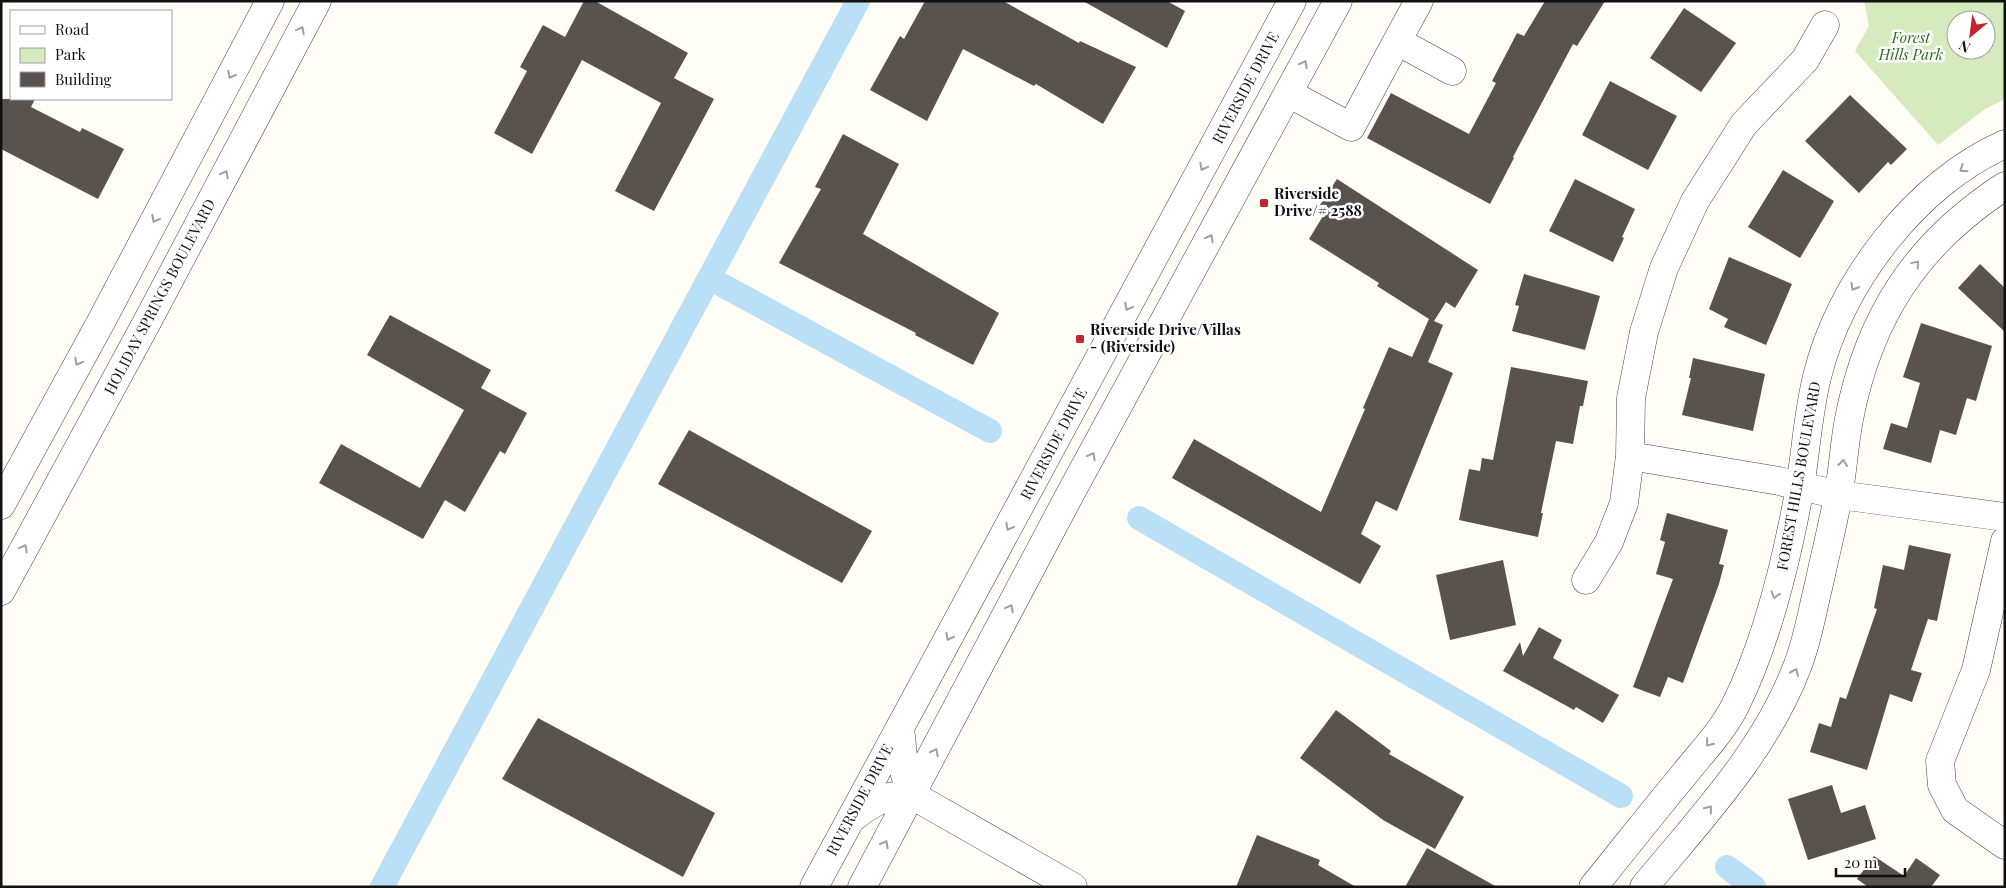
<svg xmlns="http://www.w3.org/2000/svg" width="2006" height="888" font-family="'Playfair Display',serif">
  <rect width="100%" height="100%" fill="#fffdf5"/>
  <path fill="#d5ebbd" fill-rule="evenodd" d="M 1864,1 L 2005,1 L 2005,99 L 1985,109 L 1938,145 L 1855,51 L 1869,26 ZM 1956,20 L 1986,20 L 1986,50 L 1956,50 Z"/>
  <g fill="none" stroke-linecap="round" stroke-linejoin="round">
    <path stroke="#b9e0f7" stroke-width="24" d="M 709,278 L 990,431
      M 1139,518 L 1621,796
      M 1727,867 L 1754,887
      M 382,887 L 858,1"/>
  </g>
  <path fill="#5a524d" d="M 584,1 L 595,1 L 688,53 L 674,78 L 714,99 L 654,211 L 615,191 L 661,103 L 582,60 L 532,154 L 494,133 L 527,71 L 520,67 L 543,25 L 565,37 Z
    M 925,1 L 1003,1 L 1079,43 L 1080,41 L 1136,67 L 1103,124 L 1036,84 L 1034,86 L 963,49 L 927,121 L 870,90 L 900,36 L 904,39 Z
    M 1083,1 L 1167,1 L 1185,11 L 1167,48 Z
    M 1545,1 L 1605,1 L 1577,46 L 1573,44 L 1513,157 L 1514,158 L 1490,204 L 1367,138 L 1391,93 L 1469,134 L 1496,83 L 1492,81 L 1517,33 L 1524,36 Z
    M 1684,8 L 1736,43 L 1701,92 L 1650,58 Z
    M 1610,81 L 1677,116 L 1648,170 L 1582,135 Z
    M 1850,95 L 1907,149 L 1891,165 L 1888,162 L 1859,193 L 1805,141 Z
    M 1,99 L 35,99 L 31,107 L 80,132 L 82,128 L 124,149 L 98,199 L 1,149 Z
    M 843,134 L 899,164 L 863,234 L 999,313 L 973,365 L 915,335 L 916,333 L 779,263 L 821,189 L 815,187 Z
    M 1783,170 L 1834,201 L 1800,258 L 1748,227 Z
    M 1337,179 L 1478,270 L 1455,308 L 1446,302 L 1434,321 L 1443,325 L 1428,362 L 1453,373 L 1397,511 L 1376,501 L 1361,534 L 1381,546 L 1360,584 L 1172,478 L 1194,439 L 1321,512 L 1365,409 L 1363,408 L 1389,347 L 1412,357 L 1429,319 L 1377,286 L 1379,283 L 1309,239 L 1323,216 L 1316,211 Z
    M 1575,179 L 1635,209 L 1622,237 L 1624,238 L 1613,262 L 1549,231 Z
    M 1729,257 L 1792,284 L 1766,345 L 1724,327 L 1728,319 L 1709,309 Z
    M 1980,264 L 2005,288 L 2005,332 L 1958,288 Z
    M 1524,274 L 1600,296 L 1585,350 L 1512,331 L 1519,306 L 1515,305 Z
    M 390,315 L 491,370 L 481,388 L 527,413 L 505,454 L 500,451 L 465,512 L 445,500 L 423,539 L 319,483 L 341,444 L 420,488 L 464,410 L 367,355 Z
    M 1921,323 L 1992,346 L 1976,401 L 1967,398 L 1956,435 L 1940,430 L 1931,463 L 1883,449 L 1891,423 L 1907,428 L 1920,383 L 1903,377 Z
    M 1693,358 L 1765,374 L 1753,431 L 1682,415 L 1691,378 L 1689,378 Z
    M 1511,367 L 1588,381 L 1583,406 L 1580,406 L 1573,444 L 1556,441 L 1541,513 L 1543,513 L 1538,537 L 1459,520 L 1469,469 L 1480,471 L 1482,458 L 1493,460 Z
    M 689,430 L 872,531 L 842,583 L 658,484 Z
    M 1667,513 L 1728,530 L 1719,564 L 1724,565 L 1719,584 L 1683,683 L 1668,677 L 1660,697 L 1633,687 L 1673,579 L 1656,574 L 1665,542 L 1660,540 Z
    M 1909,545 L 1951,554 L 1937,621 L 1928,619 L 1911,670 L 1922,673 L 1912,702 L 1890,694 L 1867,770 L 1810,752 L 1819,723 L 1831,727 L 1840,697 L 1846,699 L 1877,609 L 1874,608 L 1883,565 L 1904,570 Z
    M 1503,560 L 1516,625 L 1450,640 L 1436,575 Z
    M 1539,627 L 1562,640 L 1553,658 L 1619,695 L 1603,723 L 1576,707 L 1574,710 L 1503,671 L 1520,642 L 1523,656 Z
    M 1336,710 L 1391,751 L 1389,754 L 1464,797 L 1435,849 L 1383,820 L 1300,758 Z
    M 538,718 L 715,813 L 683,877 L 502,779 Z
    M 1832,785 L 1841,813 L 1865,805 L 1876,839 L 1808,860 L 1788,799 Z
    M 1257,835 L 1320,860 L 1318,865 L 1356,887 L 1236,887 Z
    M 1427,848 L 1497,887 L 1405,887 Z
    M 1874,856 L 1904,876 L 1916,858 L 1940,875 L 1931,887 L 1868,887 L 1857,879 Z"/>
  <g fill="none" stroke-linecap="round" stroke-linejoin="round">
    <g stroke="#444" stroke-width="29">
      <path id="minor" d="M 1397,41 L 1419,1
        M 1288,93 L 1351,127 L 1397,41 L 1452,71
        M 1630,456 L 1779,481 L 1839,495 L 2005,517
        M 1,505 L 102,320 L 270,1
        M 2005,541 L 1976,670 L 1940,761 L 1942,785 L 1955,810 L 2005,845
        M 1586,580 L 1609,542 L 1624,503 L 1630,456 L 1631,398 L 1644,332 L 1664,268 L 1695,201 L 1744,124 L 1805,60 L 1825,25
        M 1,591 L 147,322 L 317,1
        M 900,727 L 905,775 L 912,795
        M 851,819 C 870,804 887,793 912,795 L 1073,887
        M 814,887 L 1292,1
        M 862,887 L 1068,498 L 1338,1
        M 1593,887 C 1623,850 1652,813 1682,777 C 1700,754 1722,732 1735,706 C 1768,640 1787,559 1800,487 C 1806,450 1808,413 1817,377 C 1839,284 1916,183 2005,144
        M 1644,887 C 1701,818 1765,751 1797,667 C 1808,640 1812,611 1819,584 C 1825,555 1833,525 1838,496 C 1843,471 1844,445 1849,419 C 1869,316 1917,243 2005,186"/>
    </g>
    <use href="#minor" stroke="#fff" stroke-width="28"/>
  </g>
  <defs><path id="oneway-chevron" d="M-2-3.5L2.5 0L-2 3.5" fill="none" stroke-width="1.6" stroke-linecap="round" stroke-linejoin="round" transform="scale(1.25)"/></defs>
  <g stroke="#a0a0a0">
    <use href="#oneway-chevron" transform="translate(301 30) rotate(-62)"/>
    <use href="#oneway-chevron" transform="translate(1304 64) rotate(-61)"/>
    <use href="#oneway-chevron" transform="translate(231 75) rotate(118)"/>
    <use href="#oneway-chevron" transform="translate(1203 167) rotate(118)"/>
    <use href="#oneway-chevron" transform="translate(1963 169) rotate(145)"/>
    <use href="#oneway-chevron" transform="translate(225 174) rotate(-62)"/>
    <use href="#oneway-chevron" transform="translate(155 219) rotate(118)"/>
    <use href="#oneway-chevron" transform="translate(1210 238) rotate(-62)"/>
    <use href="#oneway-chevron" transform="translate(1916 264) rotate(-50)"/>
    <use href="#oneway-chevron" transform="translate(1854 287) rotate(120)"/>
    <use href="#oneway-chevron" transform="translate(1128 307) rotate(118)"/>
    <use href="#oneway-chevron" transform="translate(78 362) rotate(118)"/>
    <use href="#oneway-chevron" transform="translate(1092 456) rotate(-61)"/>
    <use href="#oneway-chevron" transform="translate(1843 463) rotate(-83)"/>
    <use href="#oneway-chevron" transform="translate(1009 527) rotate(119)"/>
    <use href="#oneway-chevron" transform="translate(24 548) rotate(-62)"/>
    <use href="#oneway-chevron" transform="translate(1775 595) rotate(107)"/>
    <use href="#oneway-chevron" transform="translate(1010 608) rotate(-62)"/>
    <use href="#oneway-chevron" transform="translate(949 637) rotate(119)"/>
    <use href="#oneway-chevron" transform="translate(1795 672) rotate(-66)"/>
    <use href="#oneway-chevron" transform="translate(1709 743) rotate(128)"/>
    <use href="#oneway-chevron" transform="translate(935 752) rotate(-62)"/>
    <use href="#oneway-chevron" transform="translate(1709 809) rotate(-51)"/>
    <use href="#oneway-chevron" transform="translate(885 844) rotate(-61)"/>
  </g>
  <g fill="#c4262e" stroke="#fff" stroke-width="2">
    <rect x="1259" y="198" width="10" height="10" rx="2.5"/>
    <rect x="1075" y="334" width="10" height="10" rx="2.5"/>
  </g>
  <g text-anchor="middle" stroke-width="5" stroke-linejoin="round" paint-order="stroke">
    <g font-size="15" font-style="italic" fill="#2f6b1f" stroke="#fff">
      <text x="1911" y="43">Forest<tspan x="1911" dy="17">Hills Park</tspan></text>
    </g>
    <g font-size="15" fill="#111" stroke="#fff">
      <text transform="translate(1246 88) rotate(-62)" y="5">RIVERSIDE DRIVE</text>
      <text transform="translate(160 297) rotate(-62)" y="5">HOLIDAY SPRINGS BOULEVARD</text>
      <text transform="translate(1054 444) rotate(-62)" y="5">RIVERSIDE DRIVE</text>
      <text transform="translate(1799 476) rotate(-80)" y="5">FOREST HILLS BOULEVARD</text>
      <text transform="translate(860 800) rotate(-62)" y="5">RIVERSIDE DRIVE</text>
    </g>
    <g font-size="15" font-weight="bold" fill="#111" stroke="#fff" text-anchor="start">
      <text x="1274" y="199">Riverside<tspan x="1274" dy="17">Drive/# 2588</tspan></text>
      <text x="1090" y="335">Riverside Drive/Villas<tspan x="1090" dy="17">- (Riverside)</tspan></text>
    </g>
  </g>
  <rect width="2006" height="888" fill="none" stroke="#111111" stroke-width="5"/>
  <rect x="10" y="10" width="162" height="90" fill="#ffffff" stroke="#a0a0a0"/>
  <rect x="20" y="26" width="25" height="8" fill="#ffffff" stroke="#a0a0a0"/>
  <text x="55" y="35" font-size="15" fill="#111111">Road</text>
  <rect x="20" y="48" width="25" height="15" fill="#d5ebbd" stroke="#a0a0a0"/>
  <text x="55" y="60" font-size="15" fill="#111111">Park</text>
  <rect x="20" y="72" width="25" height="15" fill="#5a524d" stroke="#a0a0a0"/>
  <text x="55" y="85" font-size="15" fill="#111111">Building</text>
  <g transform="translate(1971 35) rotate(209)"><circle r="24" fill="#ffffff" stroke="#a0a0a0"/>
  <path d="M0-4L9 19L0 12L-9 19Z" fill="#c4262e"/>
  <text y="-8" font-size="14" font-weight="bold" text-anchor="middle" fill="#111111">N</text>
  </g>
  <path d="M1836 868v8h69v-8" fill="none" stroke="#111111" stroke-width="2.5"/>
  <text x="1844" y="868" font-size="15" fill="#111111" stroke="#ffffff" stroke-width="4" paint-order="stroke">20 m</text>
</svg>
